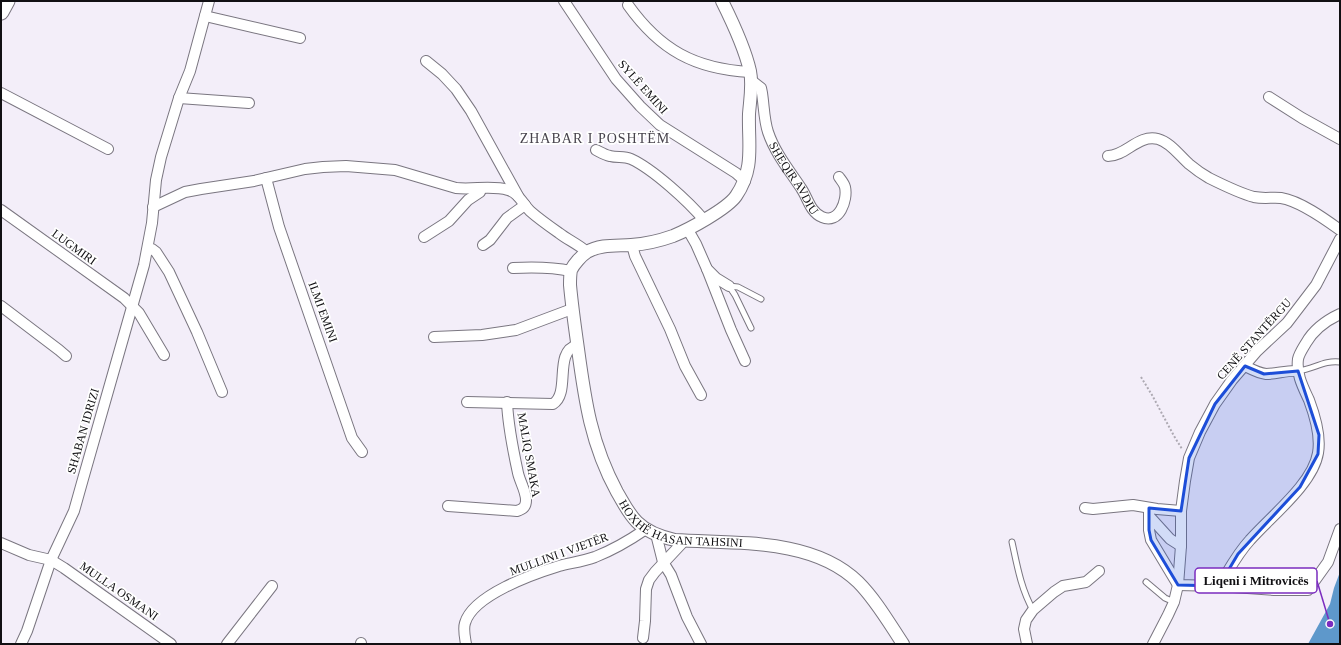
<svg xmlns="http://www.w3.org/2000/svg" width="1341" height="645" font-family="Georgia,serif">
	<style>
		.water { fill: #5e98cb }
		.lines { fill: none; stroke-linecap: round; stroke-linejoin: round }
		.service-casing { stroke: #7a7680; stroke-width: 7 }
		.minor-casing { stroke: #7a7680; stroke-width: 12 }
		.tertiary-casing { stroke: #7a7680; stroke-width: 14 }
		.primary-casing { stroke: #7a7680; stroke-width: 17 }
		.path { stroke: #ada9b2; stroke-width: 2; stroke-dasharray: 2 2; stroke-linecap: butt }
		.service { stroke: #fff; stroke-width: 5 }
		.minor { stroke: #fff; stroke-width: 10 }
		.tertiary { stroke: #fff; stroke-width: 12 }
		.primary { stroke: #fff; stroke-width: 15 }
		.marked { fill: #1d4ed8; fill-opacity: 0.2; stroke: #1d4ed8; stroke-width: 3; stroke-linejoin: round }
		.labels { text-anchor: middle; stroke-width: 3.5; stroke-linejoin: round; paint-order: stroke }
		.street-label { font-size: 12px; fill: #111013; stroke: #fff }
		.quarter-label { font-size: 14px; letter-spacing: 1px; fill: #47434c; stroke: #fff }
		.leader { fill: none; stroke: #7b2cbf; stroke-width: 1.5 }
		.callout-dot { fill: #7b2cbf; stroke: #fff; stroke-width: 1.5 }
		.callout { fill: #fff; stroke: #7b2cbf; stroke-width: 1.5 }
		.callout-label { font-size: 13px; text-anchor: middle; font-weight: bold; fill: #111013 }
	</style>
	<rect width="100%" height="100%" fill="#f3eef9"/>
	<!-- water -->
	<polygon class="water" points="1340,572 1340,644 1308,644 1330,604 1334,588"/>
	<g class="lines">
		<defs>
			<g id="service">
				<polyline points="729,286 735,295 751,328"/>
				<polyline points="729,286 738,287 761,299"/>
				<path d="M 1298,371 C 1314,369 1324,360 1340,362"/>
				<path d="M 1012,542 C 1017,565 1021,589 1033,610"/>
				<polyline points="1146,582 1165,598 1174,602"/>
			</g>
			<g id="minor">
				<polyline points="564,1 616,79 640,106 660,125 736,173 745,181"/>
				<path d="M 628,5 C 660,50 695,69 750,72"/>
				<polyline points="205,16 300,38"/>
				<polyline points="426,61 442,74 456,89 471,111 518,196"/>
				<path id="s1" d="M 752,81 L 761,88 L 762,93 C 764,106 764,120 768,132 C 775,153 789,170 801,188 C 808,198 810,212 822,217 C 839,225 848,200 845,187 C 844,183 841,180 839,177"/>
				<polyline points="1,93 108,149"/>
				<polyline points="1269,97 1302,118 1340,139"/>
				<polyline points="179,98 249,103"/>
				<path d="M 596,150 C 600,152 605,155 610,156 C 617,158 624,156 631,159 C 653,169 689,202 704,220"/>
				<path d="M 1108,156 C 1126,156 1138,134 1158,139 C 1170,142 1180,156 1189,164 C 1195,169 1202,174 1209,178 C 1223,185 1239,193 1254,197 C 1264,199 1273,197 1281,198 C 1300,201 1325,219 1340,230"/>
				<polyline points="266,178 279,227 352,438 362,452"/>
				<path d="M 153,207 L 185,192 L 201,189 L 254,181 L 305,169 L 323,167 L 346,166 L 395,170 L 456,188 C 473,190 492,185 508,190 C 519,193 522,203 530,211 C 539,219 549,226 559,233 C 568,240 578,244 587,252"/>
				<polyline points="1,210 124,298 139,313 164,355"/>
				<polyline points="688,230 696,244 707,269 716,278 729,286"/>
				<polyline points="424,237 449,221 468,200 480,192 481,189"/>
				<polyline points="483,245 490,240 507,218 525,205"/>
				<polyline points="632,245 635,256 670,329 685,366 701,395"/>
				<polyline points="148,248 152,249 156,252 169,272 197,332 222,392"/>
				<path d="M 513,268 C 532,267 552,267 571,271"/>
				<polyline points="707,269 731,330 745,361"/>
				<polyline points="1,306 59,350 66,356"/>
				<polyline points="434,337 482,335 516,330 572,309"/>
				<path d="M 1245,366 C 1251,369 1258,373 1266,374 C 1277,374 1287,370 1298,371"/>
				<path d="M 467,402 L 553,404 C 571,393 553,352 577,345"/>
				<path d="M 448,506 L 517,511 C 523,509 526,507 526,500 C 526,491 520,482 518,473 C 513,450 508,426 507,402"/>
				<polyline points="1085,508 1093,509 1133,505 1157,509 1181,511"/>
				<polyline points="1149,508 1149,530 1151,540 1178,585 1219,586 1274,590 1308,590 1328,562 1340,529"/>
				<polyline points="1150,517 1170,539 1181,546"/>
				<polyline points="656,534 663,562 671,575 687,617 701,644"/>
				<polyline points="1,543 29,555 51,560 64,568 171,644"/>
				<path d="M 1219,586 C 1229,570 1237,554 1250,540 C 1270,517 1313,484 1318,453 C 1321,436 1315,416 1309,400 C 1303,387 1296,374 1298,359 C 1299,354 1303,348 1306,343 C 1314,329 1325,321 1340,314"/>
				<polyline points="643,638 645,621 646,589 649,580 655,572 685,540"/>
				<polyline points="21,644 27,631 51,560 74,511 83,479 144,265 152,223 156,180 161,157 179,98 190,71 209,1"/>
				<polyline points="227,644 272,586"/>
				<polyline points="361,644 361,643"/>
				<path d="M 466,644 C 465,638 463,629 465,623 C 473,595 533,574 559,566 C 571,563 584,561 595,557 C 613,550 630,540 646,529"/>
				<polyline points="1027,644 1024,629 1026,620 1033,610 1054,592 1063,586 1086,582 1099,571"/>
				<polyline points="1153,644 1168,615 1174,602 1178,585 1181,546 1181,511 1185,481 1189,458 1200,432 1215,404 1232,380 1257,351 1287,323 1316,285 1340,239"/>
			</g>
			<g id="tertiary">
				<path id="s2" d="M 722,1 C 732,21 745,49 750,71 C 753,85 750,100 749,114 C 748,144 755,168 736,196 C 727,209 688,230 673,236 C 659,241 646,244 631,245 C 617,246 600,244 587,252 C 581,256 574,264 571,270 C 570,275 570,281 570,285 C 572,307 575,328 578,349 C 585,401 591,444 617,492 C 623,502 628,513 637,522 C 647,532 661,537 675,540 C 734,544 812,537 858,582 C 876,600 889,623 903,644"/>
			</g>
			<polyline id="primary" points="1,12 7,1"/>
		</defs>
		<!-- service casing -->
		<use href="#service" class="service-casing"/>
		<!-- minor casing -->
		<use href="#minor" class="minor-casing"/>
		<!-- tertiary casing -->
		<use href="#tertiary" class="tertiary-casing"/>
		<!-- primary casing -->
		<use href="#primary" class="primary-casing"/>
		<!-- path -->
		<polyline class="path" points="1141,377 1152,395 1174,436 1182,449"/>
		<!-- service -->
		<use href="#service" class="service"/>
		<!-- minor -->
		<use href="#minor" class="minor"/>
		<!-- tertiary -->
		<use href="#tertiary" class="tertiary"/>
		<!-- primary -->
		<use href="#primary" class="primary"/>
	</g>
	<!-- marked area -->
	<path class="marked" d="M 1245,366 L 1264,374 L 1298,371 L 1319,435 L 1318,454 L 1300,487 L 1238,554 L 1219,586 L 1178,585 L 1151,540 L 1149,530 L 1149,508 L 1181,511 L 1189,458 L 1215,404 Z"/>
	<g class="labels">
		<!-- street labels -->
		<g class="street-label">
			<text transform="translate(643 87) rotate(48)" y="4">SYLË EMINI</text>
			<text dy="4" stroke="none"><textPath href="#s1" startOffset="109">SHEQIR AVDIU</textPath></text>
			<text transform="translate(74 247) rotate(36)" y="4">LUGMIRI</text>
			<text transform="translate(323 312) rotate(70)" y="4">ILMI EMINI</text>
			<text transform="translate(1254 339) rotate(-48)" y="4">CENË STANTËRGU</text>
			<text transform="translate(83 431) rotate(-74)" y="4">SHABAN IDRIZI</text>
			<text transform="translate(529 455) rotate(80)" y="4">MALIQ SMAKA</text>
			<text dy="4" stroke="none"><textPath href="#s2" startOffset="698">HOXHË HASAN TAHSINI</textPath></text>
			<text transform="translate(559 554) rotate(-20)" y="4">MULLINI I VJETËR</text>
			<text transform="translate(119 591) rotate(35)" y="4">MULLA OSMANI</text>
		</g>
		<!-- quarter labels -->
		<g class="quarter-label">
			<text x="595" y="143">ZHABAR I POSHTËM</text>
		</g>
	</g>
	<!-- callouts -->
	<path class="leader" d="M1330 624L1317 581"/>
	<circle class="callout-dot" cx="1330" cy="624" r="4"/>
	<rect class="callout" x="1195" y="568" width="122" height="25" rx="4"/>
	<g class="callout-label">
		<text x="1256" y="585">Liqeni i Mitrovicës</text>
	</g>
	<!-- border -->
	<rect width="1341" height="645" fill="none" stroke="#111013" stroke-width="4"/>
</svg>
